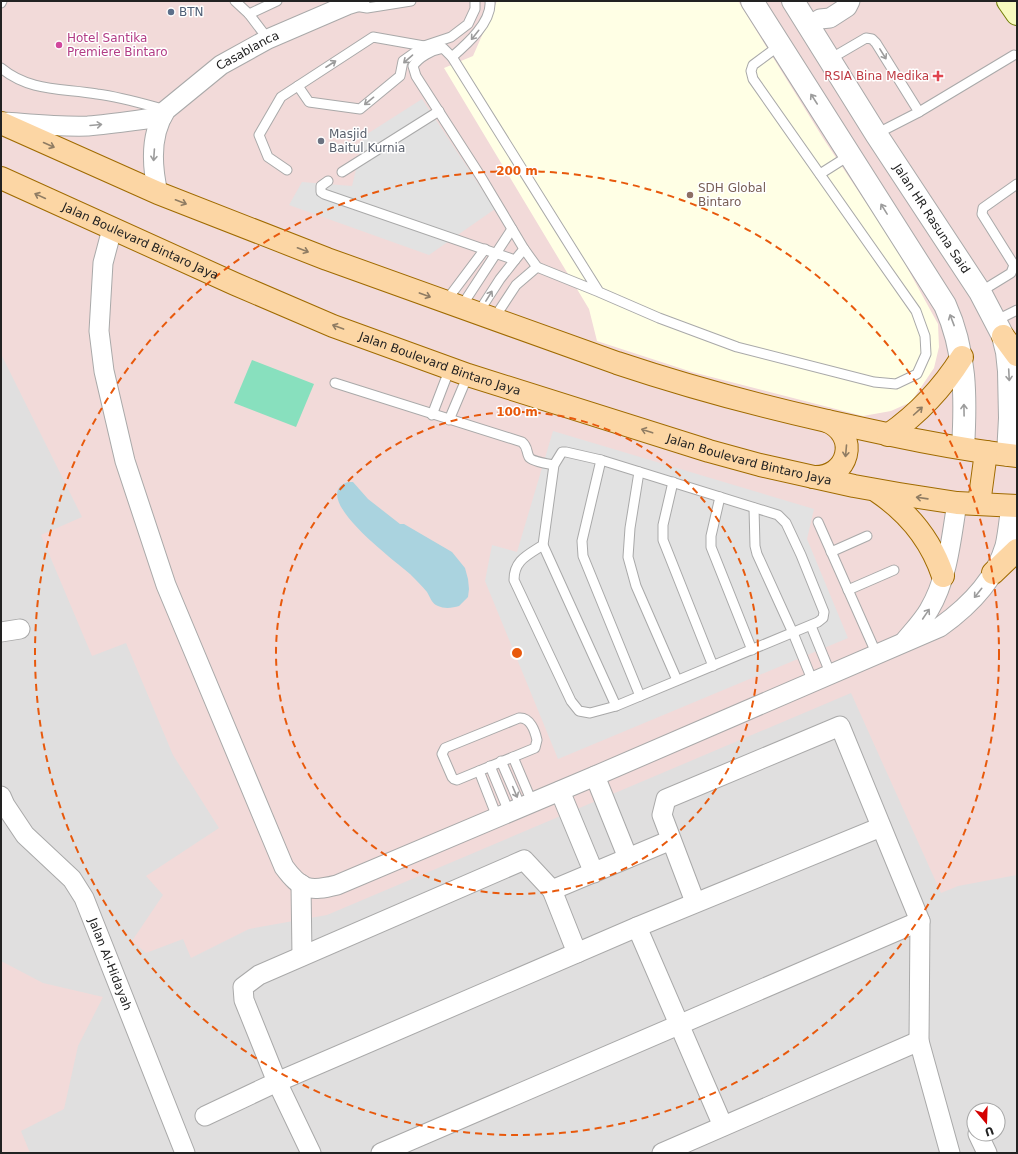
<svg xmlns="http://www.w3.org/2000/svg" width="1018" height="1154" font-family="'DejaVu Sans',sans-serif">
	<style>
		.residential { fill: #e0dfdf; fill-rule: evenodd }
		.commercial { fill: #f2dad9 }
		.education { fill: #ffffe5 }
		.pitch { fill: #88e0be }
		.parking { fill: #e2e2e2 }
		.water { fill: #aad3df }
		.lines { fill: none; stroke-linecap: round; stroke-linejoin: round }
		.service-casing { stroke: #a9a9a9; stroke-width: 11 }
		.minor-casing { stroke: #a9a9a9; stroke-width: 21 }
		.tertiary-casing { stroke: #a9a9a9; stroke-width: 24 }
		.secondary-casing { stroke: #707d05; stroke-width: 24 }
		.primary-casing { stroke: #a06b00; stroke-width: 24 }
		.service { stroke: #fff; stroke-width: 9 }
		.minor { stroke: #fff; stroke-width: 19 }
		.tertiary { stroke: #fff; stroke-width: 22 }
		.secondary { stroke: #f7fabf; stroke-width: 22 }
		.primary { stroke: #fcd6a4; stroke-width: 22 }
		.oneway { stroke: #9c9c9c }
		.oneway2 { stroke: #8f7c63 }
		.ring { fill: none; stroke: #e8590c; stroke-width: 2; stroke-dasharray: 7 5 }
		.service-dot { fill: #5c6f8a; stroke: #fff; stroke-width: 1.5 }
		.hotel-dot { fill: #d1479c; stroke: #fff; stroke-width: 1.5 }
		.health-dot { fill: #e0444e; stroke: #fff; stroke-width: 1.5 }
		.worship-dot { fill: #6b7280; stroke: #fff; stroke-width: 1.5 }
		.education-dot { fill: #8d6e63; stroke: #fff; stroke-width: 1.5 }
		.labels { text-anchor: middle; stroke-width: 3; stroke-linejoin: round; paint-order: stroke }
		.service-label { font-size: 12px; fill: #4e5e75; stroke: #fff; text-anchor: start }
		.hotel-label { font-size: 12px; fill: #b23c85; stroke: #fff; text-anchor: start }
		.street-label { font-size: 12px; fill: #222; stroke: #fff }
		.health-label { font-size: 12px; fill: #be3a42; stroke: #fff; text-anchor: end }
		.worship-label { font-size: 12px; fill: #5b616d; stroke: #fff; text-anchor: start }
		.education-label { font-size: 12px; fill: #785e54; stroke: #fff; text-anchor: start }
		.centre { fill: #e8590c; stroke: #fff; stroke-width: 2 }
		.ring-label { font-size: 12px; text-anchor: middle; font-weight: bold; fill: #e8590c; stroke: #fff; stroke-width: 3; stroke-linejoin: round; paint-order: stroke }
	</style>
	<rect width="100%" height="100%" fill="#f2efe9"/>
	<!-- residential -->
	<path class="residential" d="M 1,1 L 1017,1 L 1017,1153 L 1,1153 ZM 974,1110 L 998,1110 L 998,1134 L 974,1134 Z"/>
	<!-- commercial -->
	<g class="commercial">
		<polygon points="1,1 1017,1 1017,875 958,886 941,893 851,693 327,915 249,929 191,958 183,939 146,953 132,941 163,895 146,876 219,828 173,755 126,643 92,656 41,535 82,517 1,354"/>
		<polygon points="1,961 43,983 103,997 78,1046 64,1109 21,1131 30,1153 1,1153"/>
	</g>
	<!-- education -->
	<polygon class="education" points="497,1 738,1 823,138 898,251 938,324 939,347 934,368 911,402 891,411 863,416 692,372 597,341 589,309 444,68 473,56"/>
	<!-- pitch -->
	<polygon class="pitch" points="252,360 314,384 296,427 234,403"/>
	<!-- parking -->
	<g class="parking">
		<polygon points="422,99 495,209 429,255 289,205 302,182 352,186 364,136"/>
		<polygon points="553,431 814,509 807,539 848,638 558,759 485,581 492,545 517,552"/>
	</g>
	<!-- water -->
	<path class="water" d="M 348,482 L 353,482 L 368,499 L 400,524 L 404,524 L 452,552 L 465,568 L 468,579 L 469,589 L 468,597 L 459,606 C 453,608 444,609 438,606 C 432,604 430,597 427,592 C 422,586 416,580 410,574 C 398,563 306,496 348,482 Z"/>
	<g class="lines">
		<defs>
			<g id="service">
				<polyline points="235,1 249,14 268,39"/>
				<polyline points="1,3 2,1"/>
				<polyline points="355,6 367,8 411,1"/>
				<polyline points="249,14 277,1"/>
				<path d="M 452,57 C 467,44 492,22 490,1"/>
				<polyline points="830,59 866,38 872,39 876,43 919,112 876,134"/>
				<path d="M 1,68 C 30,92 63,88 97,94 C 121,97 144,104 166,110"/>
				<polyline points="298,86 309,102 360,109 400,76 403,61 424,46 451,37 468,24 475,9 475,1"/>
				<polyline points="919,112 1014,55"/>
				<polyline points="287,170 268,157 259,135 281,97 373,37 424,46"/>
				<polyline points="342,172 439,111"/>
				<polyline points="820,174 850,155"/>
				<polyline points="328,181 321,186 321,192 324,194 515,260 524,249"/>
				<path d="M 599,292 L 452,57 L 443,48 C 432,50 419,57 413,66 L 416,76 L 481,177 L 524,249 L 537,267 L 599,292 L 659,318 L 737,347 L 874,382 L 896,384 L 917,374 L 926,354 L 925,336 L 916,311 L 753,79 L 751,71 L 753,65 L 780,45"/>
				<polyline points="980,292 1011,273 1014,265 982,214 983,208 1017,184"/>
				<polyline points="446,301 485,249"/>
				<polyline points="461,307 512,229"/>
				<polyline points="478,313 500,279 515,260"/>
				<polyline points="493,320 516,285 537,267"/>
				<polyline points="995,321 1017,310"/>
				<path d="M 335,383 L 522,442 C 528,447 526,451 529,457 C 531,461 548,464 554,465"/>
				<polyline points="432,415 450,368"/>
				<polyline points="449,420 468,375"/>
				<path d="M 562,452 L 566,452 L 601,460 L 778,515 L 786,523 L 801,555 L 824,612 L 823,618 L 818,622 L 616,706 L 590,713 L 579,711 L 571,701 L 514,580 C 514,560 528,555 543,545 L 554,465 Z"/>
				<polyline points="601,460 582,541 583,556 640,696"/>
				<polyline points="639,472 630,528 628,557 636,586 677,680"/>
				<polyline points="673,482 663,525 663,540 713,666"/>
				<polyline points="720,497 711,536 711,547 752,650"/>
				<polyline points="754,508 755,546 757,554 793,633 813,682"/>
				<polyline points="818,522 877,655"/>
				<polyline points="543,545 616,706"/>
				<polyline points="831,552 867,536"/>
				<polyline points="848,590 894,570"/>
				<polyline points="811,626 831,675"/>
				<path d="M 519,718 C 530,717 535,731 537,740 L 535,748 L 457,780 L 454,779 L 452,777 L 442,754 L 445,748 Z"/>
				<polyline points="513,757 532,802"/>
				<polyline points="501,761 521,807"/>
				<polyline points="490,766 509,812"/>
				<polyline points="479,771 497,817"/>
			</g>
			<g id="minor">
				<polyline points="809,26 820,19 830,18 847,7 850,1"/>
				<path d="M 4,122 C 32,124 60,127 88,126 C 113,124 137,120 162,117"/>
				<path id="s1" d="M 158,193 C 152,167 150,134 166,110 L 221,65 L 268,39 L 347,5 L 360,1"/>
				<path d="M 112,229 L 103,263 L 99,331 L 104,371 L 125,461 L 166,585 L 284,867 C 301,890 309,892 337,885 L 595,776 L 940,627 C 968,607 995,580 1005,546 C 1008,533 1009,519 1011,506"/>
				<polyline points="1,632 20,629"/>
				<path d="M 904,642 C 912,632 922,622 929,610 C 948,578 951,539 957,503"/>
				<polyline points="595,776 628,858"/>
				<polyline points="560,791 594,873"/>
				<path id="s2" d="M 1,796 L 5,805 L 25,835 L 72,879 L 84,898 L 185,1153"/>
				<polyline points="301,884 302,956"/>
				<polyline points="552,890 671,840"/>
				<polyline points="695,902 662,815 666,799 840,726 920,921 919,1041 950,1153"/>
				<polyline points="637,927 723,1126"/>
				<polyline points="205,1116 277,1082 637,927 881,827"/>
				<polyline points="978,1134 987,1153"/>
				<polyline points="311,1153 277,1082 244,1000 243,987 259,975 524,860 552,890 577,953"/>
				<polyline points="381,1153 920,921"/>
				<polyline points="662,1153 919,1041"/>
			</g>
			<g id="tertiary">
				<path d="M 752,1 L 945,305 C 966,351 966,398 963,448"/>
				<path id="s3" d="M 793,1 L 876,134 L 980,292 L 1003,336 L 1007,352 L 1009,371 L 1010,418 L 1008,455"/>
			</g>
			<polyline id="secondary" points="1008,1 1017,14"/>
			<g id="primary">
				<path d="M 1,123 L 158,193 L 327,259 L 617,363 C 686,386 756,405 827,421 C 890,435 953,449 1017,456"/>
				<path id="s4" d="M 1,178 L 235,284 L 333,326 L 468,375 L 709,451 L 760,465 L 854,486 L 899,494 L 957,503 L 1017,506"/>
				<polyline points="1003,336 1017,355"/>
				<path d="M 888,435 C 918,414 942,389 962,357"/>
				<path d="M 813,477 C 849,479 860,435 827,421"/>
				<path d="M 878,492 C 909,513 931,540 943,576"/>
				<polyline points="979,504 986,452"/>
				<polyline points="993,573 1017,550"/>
			</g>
		</defs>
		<!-- service casing -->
		<use href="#service" class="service-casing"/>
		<!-- minor casing -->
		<use href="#minor" class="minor-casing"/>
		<!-- tertiary casing -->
		<use href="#tertiary" class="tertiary-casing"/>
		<!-- secondary casing -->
		<use href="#secondary" class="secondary-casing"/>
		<!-- primary casing -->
		<use href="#primary" class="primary-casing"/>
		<!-- service -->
		<use href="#service" class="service"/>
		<!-- minor -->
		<use href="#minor" class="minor"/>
		<!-- tertiary -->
		<use href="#tertiary" class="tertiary"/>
		<!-- secondary -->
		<use href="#secondary" class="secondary"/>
		<!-- primary -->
		<use href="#primary" class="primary"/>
	</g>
	<!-- one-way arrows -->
	<defs><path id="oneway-shaft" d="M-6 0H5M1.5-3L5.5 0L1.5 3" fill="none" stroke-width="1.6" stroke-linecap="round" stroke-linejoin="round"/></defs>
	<g class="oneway">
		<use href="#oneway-shaft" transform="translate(475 35) rotate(129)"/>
		<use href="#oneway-shaft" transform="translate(883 54) rotate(58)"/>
		<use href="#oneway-shaft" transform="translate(408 59) rotate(139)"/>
		<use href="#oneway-shaft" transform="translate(331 64) rotate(-33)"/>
		<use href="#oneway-shaft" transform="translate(814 99) rotate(-123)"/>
		<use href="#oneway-shaft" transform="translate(369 101) rotate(141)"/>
		<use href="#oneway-shaft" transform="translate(96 125) rotate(-5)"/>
		<use href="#oneway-shaft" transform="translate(154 155) rotate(94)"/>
		<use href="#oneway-shaft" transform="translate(884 209) rotate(-122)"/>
		<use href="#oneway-shaft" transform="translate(489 296) rotate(-58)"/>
		<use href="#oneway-shaft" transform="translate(952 320) rotate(-111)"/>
		<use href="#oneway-shaft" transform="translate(1009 375) rotate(87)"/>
		<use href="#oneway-shaft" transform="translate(964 410) rotate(-91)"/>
		<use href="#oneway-shaft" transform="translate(978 593) rotate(129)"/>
		<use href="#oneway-shaft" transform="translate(926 614) rotate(-56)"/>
		<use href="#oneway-shaft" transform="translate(515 792) rotate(67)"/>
	</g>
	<g class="oneway2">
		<use href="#oneway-shaft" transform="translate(49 145) rotate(24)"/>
		<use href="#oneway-shaft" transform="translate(40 196) rotate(-155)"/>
		<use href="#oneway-shaft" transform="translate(181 202) rotate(21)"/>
		<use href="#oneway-shaft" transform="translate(303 250) rotate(21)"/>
		<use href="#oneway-shaft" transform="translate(425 295) rotate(20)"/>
		<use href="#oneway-shaft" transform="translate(338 327) rotate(-160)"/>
		<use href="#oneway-shaft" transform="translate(918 411) rotate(-42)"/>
		<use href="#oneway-shaft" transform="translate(647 431) rotate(-162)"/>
		<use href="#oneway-shaft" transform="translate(846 451) rotate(95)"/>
		<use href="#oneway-shaft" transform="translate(922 498) rotate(-172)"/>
	</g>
	<!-- distance rings -->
	<g class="ring">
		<circle cx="517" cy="653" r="241"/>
		<circle cx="517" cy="653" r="482"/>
	</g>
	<!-- markers -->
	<circle class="service-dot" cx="171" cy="12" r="4"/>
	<circle class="hotel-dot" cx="59" cy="45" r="4"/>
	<path class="health-dot" d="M936 70h4v4h4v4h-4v4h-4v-4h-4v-4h4z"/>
	<circle class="worship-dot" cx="321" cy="141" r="4"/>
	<circle class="education-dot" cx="690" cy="195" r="4"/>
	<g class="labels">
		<!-- service labels -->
		<g class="service-label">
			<text x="179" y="16">BTN</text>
		</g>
		<!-- hotel labels -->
		<g class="hotel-label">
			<text x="67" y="42">Hotel Santika<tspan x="67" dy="14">Premiere Bintaro</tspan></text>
		</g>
		<!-- street labels -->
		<g class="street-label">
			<text dy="4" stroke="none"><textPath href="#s1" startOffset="187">Casablanca</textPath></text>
			<text dy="4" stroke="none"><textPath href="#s3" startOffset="258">Jalan HR Rasuna Said</textPath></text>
			<text dy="4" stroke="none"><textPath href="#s4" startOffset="153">Jalan Boulevard Bintaro Jaya</textPath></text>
			<text dy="4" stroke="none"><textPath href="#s4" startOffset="477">Jalan Boulevard Bintaro Jaya</textPath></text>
			<text dy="4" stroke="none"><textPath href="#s4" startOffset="801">Jalan Boulevard Bintaro Jaya</textPath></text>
			<text dy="4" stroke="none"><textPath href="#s2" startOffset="204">Jalan Al-Hidayah</textPath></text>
		</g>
		<!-- health labels -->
		<g class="health-label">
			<text x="929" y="80">RSIA Bina Medika</text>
		</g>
		<!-- worship labels -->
		<g class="worship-label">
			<text x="329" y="138">Masjid<tspan x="329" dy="14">Baitul Kurnia</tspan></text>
		</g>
		<!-- education labels -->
		<g class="education-label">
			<text x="698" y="192">SDH Global<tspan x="698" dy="14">Bintaro</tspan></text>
		</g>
	</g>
	<circle cx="517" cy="653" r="6" class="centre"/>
	<g class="ring-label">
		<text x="517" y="175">200 m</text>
		<text x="517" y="416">100 m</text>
	</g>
	<!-- border -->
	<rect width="1018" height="1154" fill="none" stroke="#222222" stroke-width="4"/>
	<!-- north arrow -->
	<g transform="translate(986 1122) rotate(161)"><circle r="19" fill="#ffffff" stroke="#a7a7a7"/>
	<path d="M0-3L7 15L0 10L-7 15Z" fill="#d40000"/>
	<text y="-6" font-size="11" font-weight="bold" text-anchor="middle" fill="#222222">U</text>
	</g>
</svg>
